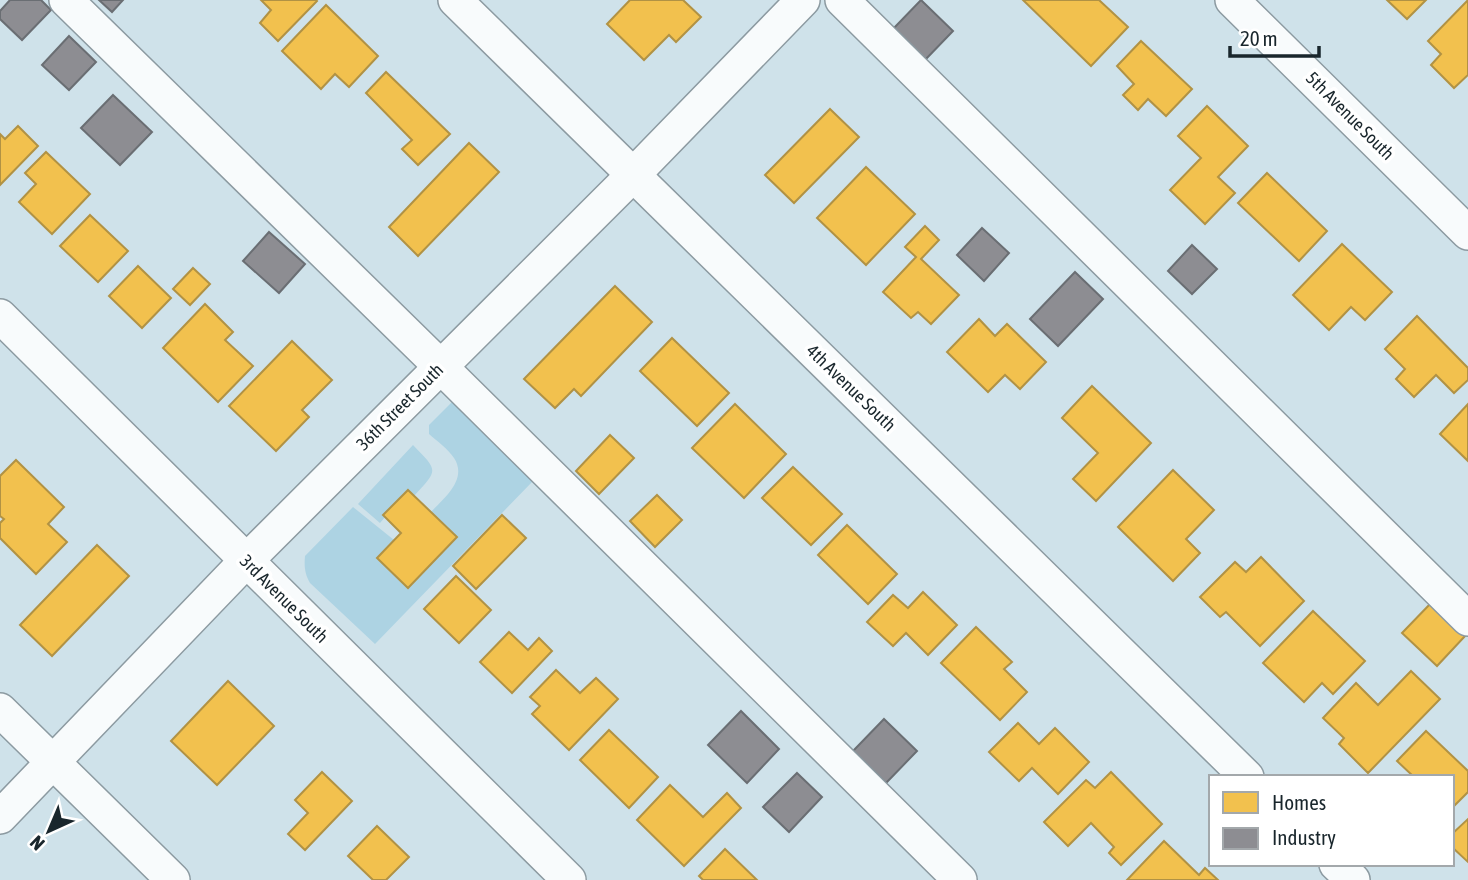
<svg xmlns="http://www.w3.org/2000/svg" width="1468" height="880" font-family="'Asap Condensed',sans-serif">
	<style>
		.green { fill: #add3e3 }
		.homes { fill: #f2c14e; stroke: #b19244; stroke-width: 2 }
		.industry { fill: #8d8d92; stroke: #6a6e73; stroke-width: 2 }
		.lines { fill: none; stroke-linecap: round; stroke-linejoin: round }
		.minor-casing { stroke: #8c9aa1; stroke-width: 36 }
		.minor { stroke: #f8fbfc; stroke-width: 33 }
		.labels { text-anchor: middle; stroke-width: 7; stroke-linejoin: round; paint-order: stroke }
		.street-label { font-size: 18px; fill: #19262c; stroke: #fff }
	</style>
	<rect width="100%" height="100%" fill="#cfe2ea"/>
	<!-- green -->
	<g class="green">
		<path d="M 452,402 L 533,481 L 375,644 L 310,583 C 305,574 304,567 305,556 L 353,507 L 394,540 L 377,558 L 408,588 L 457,538 L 431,512 C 444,498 468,479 454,458 C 448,449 437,441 429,434 L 429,425 Z"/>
		<path d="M 413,445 C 438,471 439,469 414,496 L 407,490 L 384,515 L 385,517 L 380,523 L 358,504 Z"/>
	</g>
	<!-- homes -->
	<g class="homes">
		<polygon points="261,0 316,0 317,1 278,41 260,23 271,10"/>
		<polygon points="630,0 683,0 701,17 676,42 669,35 644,60 607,24"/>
		<polygon points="1023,0 1099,0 1128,27 1091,66"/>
		<polygon points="1387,0 1426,0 1407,19"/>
		<polygon points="1468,0 1468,75 1454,88 1431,65 1441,54 1428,41"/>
		<polygon points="326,5 378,56 349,87 335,74 321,89 282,51"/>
		<polygon points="1141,41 1192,89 1166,116 1148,99 1138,110 1123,95 1134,84 1117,66"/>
		<polygon points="386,72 450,134 418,165 402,149 412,140 366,93"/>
		<polygon points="1207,106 1248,146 1218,177 1235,193 1205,224 1170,190 1201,158 1178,136"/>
		<polygon points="830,109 859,137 794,203 765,175"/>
		<polygon points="18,126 38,146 0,185 0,134 5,139"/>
		<polygon points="469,143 499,172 418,256 389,227"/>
		<polygon points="46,152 90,194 52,234 19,202 36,184 25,173"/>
		<polygon points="866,167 915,214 866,265 817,218"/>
		<polygon points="1267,173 1327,231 1299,261 1238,203"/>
		<polygon points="90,215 128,251 98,282 60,246"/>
		<polygon points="925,226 939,240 921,259 959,295 931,324 918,312 911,318 883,292 916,257 905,247"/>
		<polygon points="1342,244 1392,292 1365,320 1351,307 1329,330 1293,295"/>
		<polygon points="138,266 171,298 142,328 109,296"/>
		<polygon points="193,268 210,284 190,305 173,289"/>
		<polygon points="615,286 652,322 581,396 574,389 555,408 524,379"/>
		<polygon points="205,304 233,332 225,340 253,366 218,402 163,348"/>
		<polygon points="1417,316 1468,368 1468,380 1454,393 1436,375 1414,397 1396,379 1405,369 1385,349"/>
		<polygon points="979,319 995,336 1007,324 1046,362 1020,389 1005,375 988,392 947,352"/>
		<polygon points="672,338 729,393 697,426 640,371"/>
		<polygon points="292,341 332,380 302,410 309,417 276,451 229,406"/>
		<polygon points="1092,386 1151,443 1096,501 1073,479 1098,453 1062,418"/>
		<polygon points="735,404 786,454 744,498 692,448"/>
		<polygon points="1468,404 1468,461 1440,434"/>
		<polygon points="610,435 634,458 599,494 576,471"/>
		<polygon points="16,460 64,507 48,524 67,542 36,574 0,538 0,523 4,519 0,516 0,476"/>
		<polygon points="793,467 842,514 811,545 762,498"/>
		<polygon points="1173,470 1214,510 1186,539 1200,553 1173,581 1118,527"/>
		<polygon points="408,490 457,537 408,588 377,558 401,533 383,515"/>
		<polygon points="657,495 682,520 655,547 630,521"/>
		<polygon points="502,515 526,538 476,589 453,566"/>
		<polygon points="847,525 897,574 868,604 818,555"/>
		<polygon points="97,545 129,576 52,656 20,625"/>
		<polygon points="1261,557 1304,601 1260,646 1226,612 1220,617 1200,597 1235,562 1246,572"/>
		<polygon points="456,576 491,610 459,643 424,609"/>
		<polygon points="923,592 957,625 928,655 906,633 893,646 867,622 893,595 908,608"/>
		<polygon points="1432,602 1466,635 1437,666 1402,633"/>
		<polygon points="1313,611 1365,661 1333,694 1322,683 1304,702 1263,663"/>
		<polygon points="976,627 1012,662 1004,669 1027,692 1000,720 941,663"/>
		<polygon points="509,632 528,650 539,638 552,651 512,693 480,662"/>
		<polygon points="556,670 580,693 596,678 618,699 569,750 532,714 540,706 530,697"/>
		<polygon points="1411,671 1440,699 1368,773 1339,744 1344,738 1323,718 1356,683 1378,705"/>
		<polygon points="228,681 274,726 217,785 171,741"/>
		<polygon points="1018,723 1039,744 1055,728 1089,762 1058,794 1032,768 1019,781 989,752"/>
		<polygon points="609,730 658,777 629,808 580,760"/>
		<polygon points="1426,731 1468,771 1468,792 1452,808 1452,777 1414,777 1397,761"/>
		<polygon points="322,772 352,801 305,850 288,834 308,813 295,800"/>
		<polygon points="1111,772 1162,824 1121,865 1109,853 1114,847 1091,823 1068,846 1044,822 1086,780 1095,788"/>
		<polygon points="670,785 703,817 727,793 741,808 684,866 637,820"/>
		<polygon points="1468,819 1468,862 1452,847 1452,834"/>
		<polygon points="377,826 409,857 386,880 373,880 348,856"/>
		<polygon points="1164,841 1199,875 1205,868 1218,880 1127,880"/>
		<polygon points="725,849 757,880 703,880 699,876"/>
	</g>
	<!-- industry -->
	<g class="industry">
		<polygon points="10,0 41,0 51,10 22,40 0,19 0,11"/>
		<polygon points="99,0 123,0 112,12"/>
		<polygon points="921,0 953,31 924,61 892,30"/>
		<polygon points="69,36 96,62 69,90 42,65"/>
		<polygon points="113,95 152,132 120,165 81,128"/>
		<polygon points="982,228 1009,253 984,281 957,255"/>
		<polygon points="269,232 305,264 279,293 243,261"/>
		<polygon points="1192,245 1217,269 1192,294 1168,271"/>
		<polygon points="1075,272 1103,299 1058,346 1030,319"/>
		<polygon points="741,711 779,749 747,783 708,745"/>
		<polygon points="884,719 917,751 886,783 853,751"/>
		<polygon points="797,773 822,797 789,832 763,807"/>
	</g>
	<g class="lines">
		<defs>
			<g id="minor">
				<polyline points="66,0 441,367 960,880"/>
				<polyline points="455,0 1247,777"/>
				<polyline points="842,0 1468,619"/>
				<polyline points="1232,0 1468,233"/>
				<polyline points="0,316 569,880"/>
				<polyline points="0,710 173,880"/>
				<polyline points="0,817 246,561 633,175 803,0"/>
				<polyline points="1336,864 1353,880"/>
			</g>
		</defs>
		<!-- minor casing -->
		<use href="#minor" class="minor-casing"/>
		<!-- minor -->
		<use href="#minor" class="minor"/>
	</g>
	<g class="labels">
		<!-- street labels -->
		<g class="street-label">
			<text transform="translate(1350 116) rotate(45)" y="6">5th Avenue South</text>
			<text transform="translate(851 388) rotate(44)" y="6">4th Avenue South</text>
			<text transform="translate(400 407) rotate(-45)" y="6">36th Street South</text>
			<text transform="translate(284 599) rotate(45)" y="6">3rd Avenue South</text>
		</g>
	</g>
	<!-- legend -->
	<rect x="1209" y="775" width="245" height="91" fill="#ffffff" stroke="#a3a8ab" stroke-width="2"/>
	<rect x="1223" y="792" width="35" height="21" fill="#f2c14e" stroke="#a3a8ab" stroke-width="2"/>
	<text x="1272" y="810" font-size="21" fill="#19262c">Homes</text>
	<rect x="1223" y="828" width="35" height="21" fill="#8d8d92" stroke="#a3a8ab" stroke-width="2"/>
	<text x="1272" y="845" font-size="21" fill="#19262c">Industry</text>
	<!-- north arrow -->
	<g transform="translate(49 831) rotate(224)" stroke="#ffffff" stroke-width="5" paint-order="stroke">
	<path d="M0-5L12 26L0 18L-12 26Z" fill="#19262c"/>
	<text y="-10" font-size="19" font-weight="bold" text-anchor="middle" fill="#19262c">N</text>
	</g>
	<!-- scale -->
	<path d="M1230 46v10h89v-10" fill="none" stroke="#19262c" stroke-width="3.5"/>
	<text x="1240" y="46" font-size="21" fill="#19262c" stroke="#ffffff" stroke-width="5" paint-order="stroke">20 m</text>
</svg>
